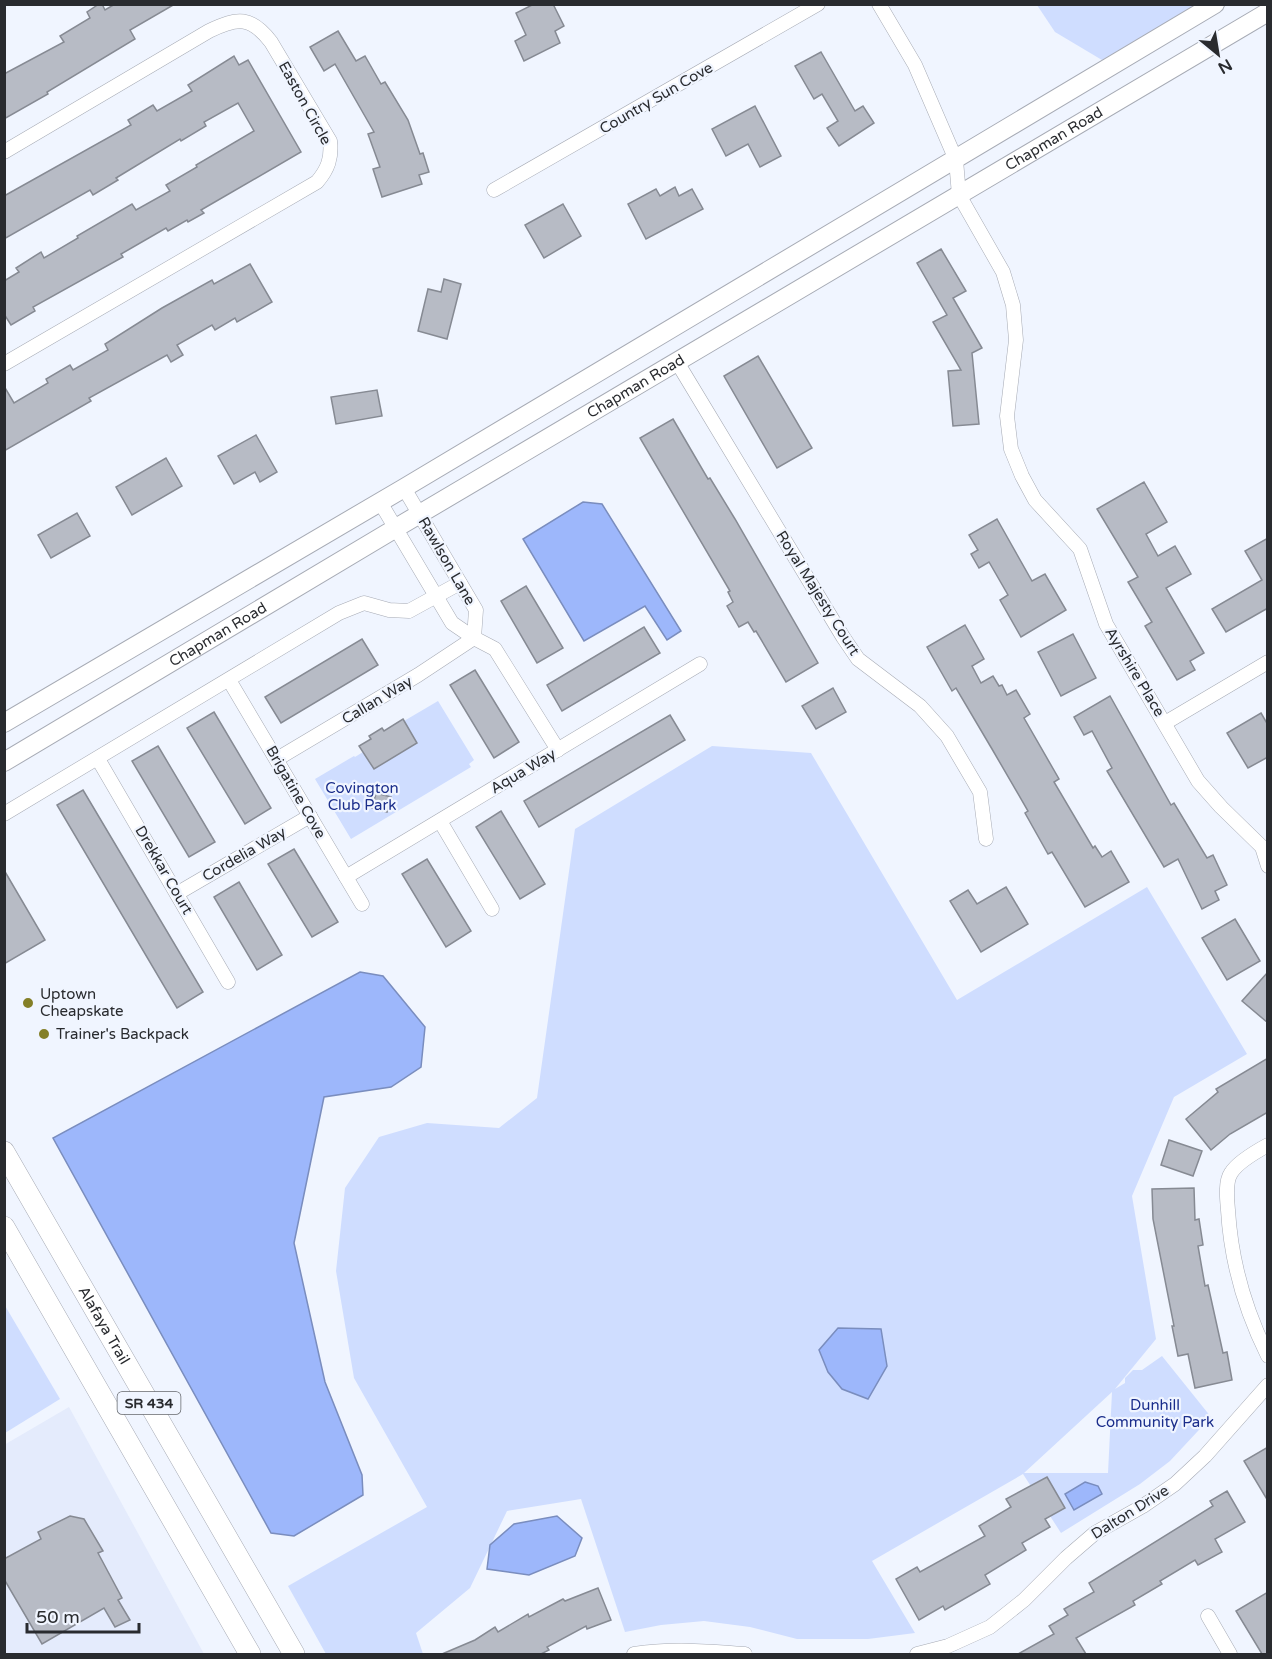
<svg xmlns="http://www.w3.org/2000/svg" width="1272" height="1659" font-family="'Varela Round',sans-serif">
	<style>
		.built { fill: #e4ebfc }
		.green { fill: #cfddff; fill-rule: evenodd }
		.water { fill: #9db7fb; stroke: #7a8dbe; stroke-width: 1.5 }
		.building { fill: #b7bbc5; stroke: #868a93; stroke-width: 1.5 }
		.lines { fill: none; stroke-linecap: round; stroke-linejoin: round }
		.street-casing { stroke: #a7abb5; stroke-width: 15 }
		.secondary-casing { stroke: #a7abb5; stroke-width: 20 }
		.primary-casing { stroke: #a7abb5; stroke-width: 22 }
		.street { stroke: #fff; stroke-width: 14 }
		.secondary { stroke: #fff; stroke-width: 18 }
		.primary { stroke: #fff; stroke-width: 21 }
		.poi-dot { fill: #847f27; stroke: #f0f5ff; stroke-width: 2 }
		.labels { text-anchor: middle; stroke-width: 4.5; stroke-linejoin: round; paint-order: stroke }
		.shield { fill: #f0f5ff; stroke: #65686d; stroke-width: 1.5 }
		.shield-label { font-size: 14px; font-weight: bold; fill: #292b2f }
		.street-label { font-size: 15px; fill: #292b2f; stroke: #f0f5ff }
		.park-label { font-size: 15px; fill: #1a2d8b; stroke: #f0f5ff }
		.poi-label { font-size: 15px; fill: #292b2f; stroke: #f0f5ff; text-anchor: start }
	</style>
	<rect width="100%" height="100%" fill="#f0f5ff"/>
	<!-- built -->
	<polygon class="built" points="69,1407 204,1654 5,1654 4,1445"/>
	<!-- green -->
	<g class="green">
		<polygon points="1037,5 1195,5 1102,60 1055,32"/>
		<polygon points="438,701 474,760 469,764 471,767 351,839 315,779 354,756 355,757 363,752 374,769 417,743 404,721"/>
		<path d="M 712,746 L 811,753 L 957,1000 L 1147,887 L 1247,1054 L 1174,1097 L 1132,1196 L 1156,1339 L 1115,1389 L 1125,1383 L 1125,1378 L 1133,1370 L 1142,1370 L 1162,1356 L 1211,1417 L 1170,1461 L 1140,1484 L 1061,1533 L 1023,1474 L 872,1561 L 915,1633 L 868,1639 L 797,1639 L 750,1627 L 704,1621 L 661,1625 L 625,1632 L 581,1499 L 507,1511 L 470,1588 L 416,1633 L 423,1654 L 326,1654 L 288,1586 L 427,1507 L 354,1378 L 336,1271 L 345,1188 L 379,1137 L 427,1123 L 499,1128 L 537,1098 L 575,829 ZM 1112,1392 L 1108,1473 L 1024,1473 Z"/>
		<polygon points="4,1304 60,1399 5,1433 4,1433"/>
	</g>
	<!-- water -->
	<g class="water">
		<polygon points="583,502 602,504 681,631 667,640 645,606 584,641 523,539"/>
		<polygon points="360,972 383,976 425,1027 421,1067 391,1087 324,1097 294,1243 325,1382 362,1475 363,1495 294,1536 271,1533 53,1138"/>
		<polygon points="838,1328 881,1329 887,1366 868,1399 842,1389 828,1372 819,1350"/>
		<polygon points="1085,1482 1098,1486 1102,1494 1074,1510 1065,1494"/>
		<polygon points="557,1516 582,1538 575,1556 529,1575 487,1569 490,1545 514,1524"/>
	</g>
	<!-- building -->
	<g class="building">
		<polygon points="99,4 102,4 105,10 115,4 175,4 130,30 135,39 47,92 48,94 4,119 4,74 64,42 60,36 90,18 87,12"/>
		<polygon points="534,4 553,4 564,26 555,31 560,43 524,61 515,41 526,35 516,13"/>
		<polygon points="338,31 356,61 365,56 381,84 385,82 408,120 420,154 423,153 429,172 419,175 422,184 382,197 373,169 380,167 368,134 374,132 335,64 324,71 310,47"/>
		<polygon points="821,52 855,111 863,106 874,123 839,146 827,128 838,121 822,94 814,99 795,66"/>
		<polygon points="234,56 239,65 248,60 301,152 201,210 204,213 188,222 187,220 168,231 166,228 121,254 123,257 33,307 35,311 11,325 4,314 4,281 19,272 16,268 41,252 44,258 78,238 77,236 132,204 136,210 170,191 166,185 197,167 196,165 254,131 238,103 204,122 206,126 181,141 180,139 116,178 118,180 93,195 90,190 4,239 4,196 131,125 128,120 153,105 157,111 192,91 188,85"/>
		<polygon points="755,106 781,156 760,167 748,144 726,156 712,129"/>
		<polygon points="675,187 679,196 692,189 703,209 646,239 628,204 656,189 660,196"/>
		<polygon points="563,204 581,236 544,258 525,225"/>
		<polygon points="941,249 966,291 953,298 982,348 972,353 979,424 953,426 948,371 961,370 933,322 947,315 917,263"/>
		<polygon points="250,264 272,302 237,322 235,318 215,330 212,325 177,345 183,355 171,362 167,355 89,398 91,401 4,451 4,386 14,403 48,383 46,379 70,365 73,370 108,350 105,344 162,308 212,280 214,284"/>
		<polygon points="444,279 461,284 447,339 418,331 428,289 441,292"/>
		<polygon points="758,356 812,448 777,468 724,376"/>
		<polygon points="377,390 382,416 336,424 331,397"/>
		<polygon points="673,419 708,479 710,478 735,519 818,663 786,682 756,631 754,632 748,622 739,627 727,606 733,602 728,592 730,591 640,438"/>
		<polygon points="256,435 277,472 260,482 255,472 234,484 218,456"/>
		<polygon points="166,458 182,486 132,515 116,487"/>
		<polygon points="1144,482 1167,522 1146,534 1158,556 1175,546 1191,574 1166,588 1204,653 1190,661 1195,670 1177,680 1145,626 1152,622 1128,582 1138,577 1097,509"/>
		<polygon points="77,513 90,536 51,558 38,535"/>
		<polygon points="997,519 1032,581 1045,574 1066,610 1021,637 1000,600 1008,595 989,562 979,568 971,554 978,550 969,535"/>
		<polygon points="1268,538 1268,608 1226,632 1212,609 1262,580 1245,551"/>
		<polygon points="526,586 563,648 537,663 501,601"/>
		<polygon points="965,625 984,659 972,666 981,683 993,676 999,686 1002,685 1007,695 1016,690 1030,714 1024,718 1059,779 1054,782 1093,848 1095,846 1102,857 1111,851 1129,882 1085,907 1052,852 1048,854 1025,813 1028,811 992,749 956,688 952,691 927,647"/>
		<polygon points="644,627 660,653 562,711 547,685"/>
		<polygon points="1073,634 1096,678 1061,696 1038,652"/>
		<polygon points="362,639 378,665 281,723 265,697"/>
		<polygon points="475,670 519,742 494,758 450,685"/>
		<polygon points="833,688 846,712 816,729 802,706"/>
		<polygon points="1110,696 1171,805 1174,803 1207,858 1213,855 1227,885 1215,891 1219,900 1202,909 1178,859 1164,867 1107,771 1112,768 1092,731 1084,735 1074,717"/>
		<polygon points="214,712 271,808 245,824 187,728"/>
		<polygon points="1261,713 1268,725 1268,757 1248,768 1227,733"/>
		<polygon points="670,715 685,740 539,827 524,801"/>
		<polygon points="403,719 417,743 374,769 359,746 371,739 369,736 382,728 384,731"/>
		<polygon points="158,746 215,842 189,857 132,761"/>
		<polygon points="83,790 203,992 177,1008 57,805"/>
		<polygon points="376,793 391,797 387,812 372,808"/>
		<polygon points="501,811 545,884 520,899 476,827"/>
		<polygon points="294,849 338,922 312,937 268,864"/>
		<polygon points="427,859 471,931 446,947 402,874"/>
		<polygon points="4,870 45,940 4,964"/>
		<polygon points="239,882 282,955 257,970 214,897"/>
		<polygon points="1006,887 1028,924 981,952 950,901 968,890 977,904"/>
		<polygon points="1235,919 1260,961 1227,980 1202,938"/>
		<polygon points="1268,972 1268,1023 1242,1001"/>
		<polygon points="1268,1058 1268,1112 1230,1134 1211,1150 1186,1119 1218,1092 1216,1089"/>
		<polygon points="1169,1140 1202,1151 1193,1176 1161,1165"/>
		<polygon points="1194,1188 1195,1220 1199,1219 1203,1245 1198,1246 1205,1286 1208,1285 1223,1353 1227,1352 1232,1380 1195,1388 1188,1354 1178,1356 1172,1326 1174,1326 1153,1219 1152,1189"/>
		<polygon points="1268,1447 1268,1501 1244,1461"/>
		<polygon points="1047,1477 1065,1508 1045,1519 1050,1527 1022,1543 1026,1550 985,1575 990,1584 945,1610 943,1606 919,1620 896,1579 917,1567 920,1572 985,1536 979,1526 1011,1507 1006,1499"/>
		<polygon points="1227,1491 1245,1522 1215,1539 1222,1552 1198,1565 1195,1560 1160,1581 1162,1584 1133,1601 1135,1605 1076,1638 1086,1654 1018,1654 1054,1634 1049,1626 1068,1615 1064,1609 1094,1592 1089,1583 1213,1506 1210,1501"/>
		<polygon points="70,1516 84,1519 103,1551 98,1553 122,1598 118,1600 130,1620 115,1627 104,1608 42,1644 4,1579 4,1559 41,1539 38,1532"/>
		<polygon points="598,1588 611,1620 587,1629 586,1626 547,1647 549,1650 541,1654 442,1654 475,1640 495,1627 498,1632 528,1614 529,1617 563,1599 565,1601"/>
		<polygon points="1268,1592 1268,1654 1262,1654 1236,1611"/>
	</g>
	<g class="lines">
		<defs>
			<g id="street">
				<polyline points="879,4 915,65 956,160 959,195 1003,272 1013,305 1016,340 1007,416 1011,449 1022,476 1035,500 1080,549 1106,624 1198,781 1221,807 1262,847 1268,866"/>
				<path d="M 4,152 L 209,31 C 238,17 251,16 271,42 L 330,141 C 332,158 328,169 317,182 L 4,364"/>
				<polyline points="494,190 818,4"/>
				<polyline points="677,362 843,637 858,659 920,706 947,736 980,792 986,839"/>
				<polyline points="404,488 476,610 474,638"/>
				<polyline points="380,502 452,623 474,638 495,649 558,750"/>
				<polyline points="229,680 362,904"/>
				<polyline points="1165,723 1268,662"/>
				<polyline points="98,759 228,982"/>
				<polyline points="277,759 418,675 474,638"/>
				<polyline points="4,814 339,613 364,603 389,610 409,611 460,583"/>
				<polyline points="440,821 492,909"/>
				<polyline points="346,877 700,664"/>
				<polyline points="178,893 310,816"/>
				<path d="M 1268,1145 C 1257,1151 1237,1163 1231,1173 C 1225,1182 1227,1199 1228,1210 C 1231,1261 1245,1310 1268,1356"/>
				<polyline points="1208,1616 1230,1654"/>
				<path d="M 634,1654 C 671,1648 708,1651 745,1654"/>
				<polyline points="917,1654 948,1646 990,1627 1024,1600 1066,1558 1095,1533 1143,1506 1175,1484 1205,1456 1268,1385"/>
			</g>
			<g id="secondary">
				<polyline points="4,723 404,488 1215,4"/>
				<path id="s1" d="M 4,762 L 396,528 L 1268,12"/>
			</g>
			<g id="primary">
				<path id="s2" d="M 4,1152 L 294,1654"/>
				<polyline points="4,1227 250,1654"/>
			</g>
		</defs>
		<!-- street casing -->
		<use href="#street" class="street-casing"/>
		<!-- secondary casing -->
		<use href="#secondary" class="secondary-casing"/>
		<!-- primary casing -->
		<use href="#primary" class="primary-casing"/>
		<!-- street -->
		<use href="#street" class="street"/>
		<!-- secondary -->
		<use href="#secondary" class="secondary"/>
		<!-- primary -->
		<use href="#primary" class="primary"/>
	</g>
	<!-- markers -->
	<g class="poi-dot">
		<circle cx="28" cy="1003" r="6"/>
		<circle cx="44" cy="1034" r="6"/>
	</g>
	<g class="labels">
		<!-- shield labels -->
		<rect class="shield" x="117.5" y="1392" width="63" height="22" rx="4.5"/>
		<g class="shield-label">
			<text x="149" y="1408">SR 434</text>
		</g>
		<!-- street labels -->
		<g class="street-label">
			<text transform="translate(656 98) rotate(-30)" y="5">Country Sun Cove</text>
			<text transform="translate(305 103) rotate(61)" y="5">Easton Circle</text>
			<text dy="5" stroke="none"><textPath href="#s1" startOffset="1221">Chapman Road</textPath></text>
			<text dy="5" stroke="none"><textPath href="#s1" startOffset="735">Chapman Road</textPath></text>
			<text transform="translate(447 561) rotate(60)" y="5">Rawlson Lane</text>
			<text transform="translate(818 593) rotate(58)" y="5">Royal Majesty Court</text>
			<text dy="5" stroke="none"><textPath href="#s1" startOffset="249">Chapman Road</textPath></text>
			<text transform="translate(1135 672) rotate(59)" y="5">Ayrshire Place</text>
			<text transform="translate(377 700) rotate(-31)" y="5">Callan Way</text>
			<text transform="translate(523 771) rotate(-31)" y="5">Aqua Way</text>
			<text transform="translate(296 792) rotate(60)" y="5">Brigatine Cove</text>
			<text transform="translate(244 854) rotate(-30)" y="5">Cordelia Way</text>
			<text transform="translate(164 870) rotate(60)" y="5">Drekkar Court</text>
			<text dy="5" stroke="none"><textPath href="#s2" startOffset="200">Alafaya Trail</textPath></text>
			<text transform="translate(1130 1512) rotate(-32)" y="5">Dalton Drive</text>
		</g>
		<!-- park labels -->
		<g class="park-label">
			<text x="362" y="793">Covington<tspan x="362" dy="17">Club Park</tspan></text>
			<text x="1155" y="1410">Dunhill<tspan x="1155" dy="17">Community Park</tspan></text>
		</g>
		<!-- poi labels -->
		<g class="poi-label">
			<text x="40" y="999">Uptown<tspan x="40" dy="17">Cheapskate</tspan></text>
			<text x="56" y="1039">Trainer's Backpack</text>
		</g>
	</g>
	<!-- border -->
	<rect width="1272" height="1659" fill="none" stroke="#292b2f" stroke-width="12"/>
	<!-- north arrow -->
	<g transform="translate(1218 54) rotate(150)" stroke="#f0f5ff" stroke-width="4.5" paint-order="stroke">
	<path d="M0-4.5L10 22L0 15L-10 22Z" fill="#292b2f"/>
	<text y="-9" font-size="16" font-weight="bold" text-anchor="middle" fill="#292b2f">N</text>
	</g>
	<!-- scale -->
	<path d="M27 1623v9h112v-9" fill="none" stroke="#292b2f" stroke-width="3"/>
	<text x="36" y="1623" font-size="18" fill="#292b2f" stroke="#f0f5ff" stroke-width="4.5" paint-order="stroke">50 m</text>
</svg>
